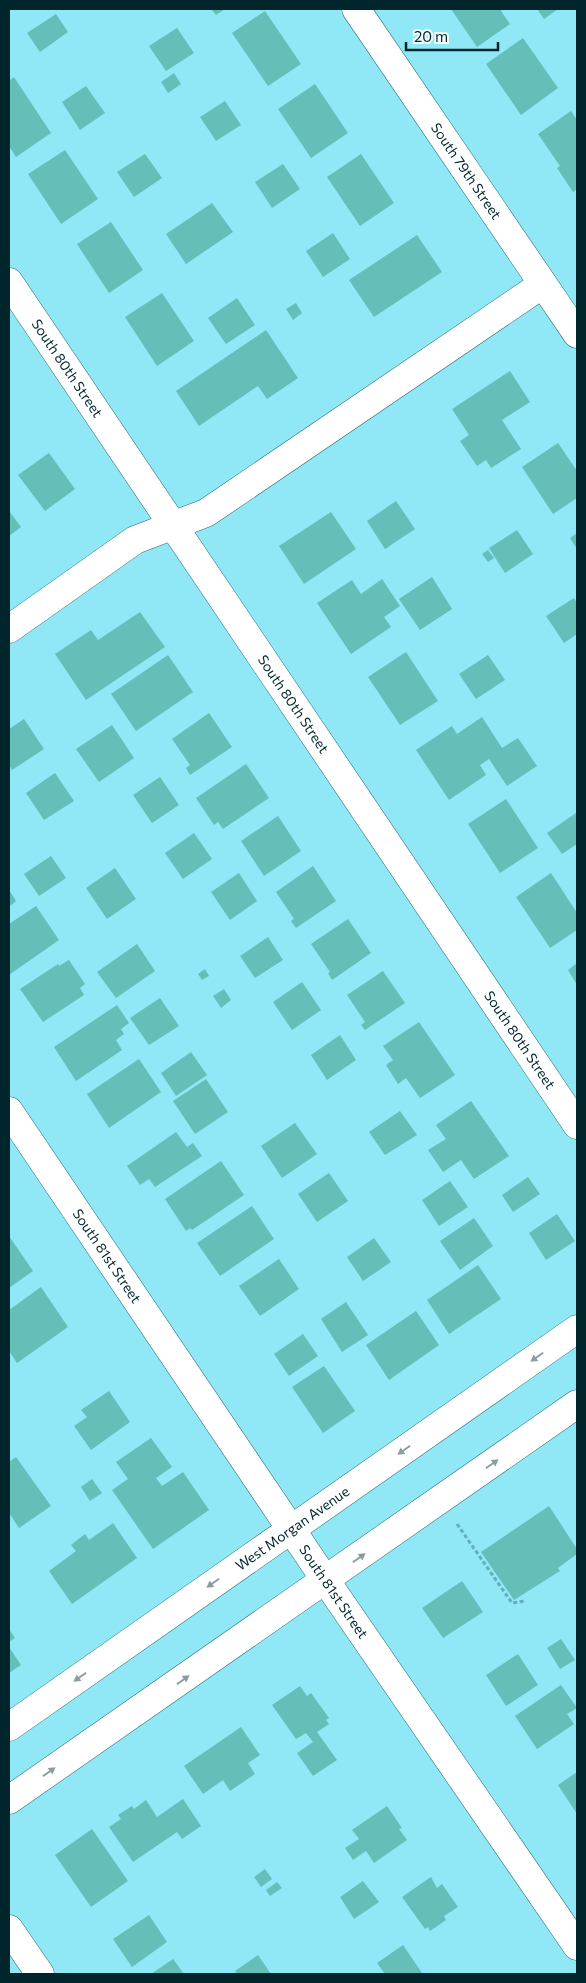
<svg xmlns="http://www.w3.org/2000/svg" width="586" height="1983" font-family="Commissioner,sans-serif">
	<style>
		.building { fill: #65beb8 }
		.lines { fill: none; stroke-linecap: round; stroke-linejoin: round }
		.minor-casing { stroke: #276c77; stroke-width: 29 }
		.path { stroke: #65aeba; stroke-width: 3; stroke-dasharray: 4 2.5; stroke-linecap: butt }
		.minor { stroke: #fff; stroke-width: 28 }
		.oneway { fill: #8c9da0 }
		.labels { text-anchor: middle; stroke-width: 5; stroke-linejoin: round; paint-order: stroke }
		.street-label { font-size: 14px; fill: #00262c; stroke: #f3fbfc }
	</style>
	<rect width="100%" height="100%" fill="#90e8f7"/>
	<!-- building -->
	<g class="building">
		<polygon points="211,9 225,9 216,15"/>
		<polygon points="451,9 504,9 501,11 510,24 477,47"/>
		<polygon points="537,9 558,9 544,19"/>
		<polygon points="265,11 301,64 268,86 232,33"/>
		<polygon points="56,14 68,32 40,52 27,33"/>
		<polygon points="177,28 194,53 166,71 149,46"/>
		<polygon points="523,38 558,88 521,115 486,64"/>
		<polygon points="174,73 181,84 168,93 161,82"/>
		<polygon points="14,77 51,133 16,157 9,146 9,81"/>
		<polygon points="315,84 348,133 311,158 278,109"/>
		<polygon points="86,86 105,113 80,130 62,102"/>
		<polygon points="225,101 241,125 216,141 200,117"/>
		<polygon points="571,111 577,120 577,189 573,192 557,168 560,166 538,134"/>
		<polygon points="65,150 98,199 61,224 28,174"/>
		<polygon points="145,154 162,178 134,197 117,172"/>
		<polygon points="361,154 394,203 360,226 327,177"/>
		<polygon points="283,164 300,189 272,208 255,182"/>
		<polygon points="212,203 233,232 186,264 166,234"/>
		<polygon points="111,222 143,270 109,293 77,244"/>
		<polygon points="333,233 350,259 323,277 306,251"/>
		<polygon points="417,235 442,272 374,317 349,280"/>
		<polygon points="162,293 194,341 157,366 125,317"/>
		<polygon points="237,298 255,325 226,344 208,318"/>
		<polygon points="296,303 302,313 293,320 286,309"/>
		<polygon points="266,330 298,378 267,399 258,386 199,426 176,391"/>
		<polygon points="510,371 530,402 502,420 521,449 491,468 486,460 477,466 460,441 469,435 452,409"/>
		<polygon points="558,443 577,471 577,498 553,514 522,467"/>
		<polygon points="49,453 75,489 45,511 18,475"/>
		<polygon points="396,501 415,529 385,549 367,521"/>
		<polygon points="9,511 21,527 9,536"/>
		<polygon points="331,512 356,549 304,584 279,546"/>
		<polygon points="517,530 533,554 505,573 489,548"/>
		<polygon points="577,533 577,549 570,538"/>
		<polygon points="488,550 494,558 488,562 482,554"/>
		<polygon points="432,577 452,609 420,630 399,599"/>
		<polygon points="382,579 400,606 384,617 391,627 351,654 317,603 352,580 361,594"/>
		<polygon points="574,598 577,603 577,634 564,643 546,616"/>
		<polygon points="140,612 165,647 86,700 55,654 91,630 98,640"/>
		<polygon points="406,652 438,701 400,725 368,677"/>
		<polygon points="168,655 193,692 136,731 111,694"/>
		<polygon points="488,655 505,680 476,699 459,674"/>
		<polygon points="209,713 232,747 190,775 186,768 190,765 172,739"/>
		<polygon points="482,717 502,748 518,738 537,766 507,786 489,759 480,765 486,775 449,800 416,750 452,726 457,734"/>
		<polygon points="24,719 44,749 12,770 9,765 9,729"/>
		<polygon points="112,725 134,758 99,782 76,749"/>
		<polygon points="246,764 269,798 223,829 218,822 214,825 196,798"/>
		<polygon points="55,773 74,801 44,820 26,793"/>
		<polygon points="160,777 179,805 152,823 133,795"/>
		<polygon points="506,799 538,848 500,873 468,824"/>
		<polygon points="576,813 577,844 562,854 547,833"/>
		<polygon points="278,816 301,851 264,876 241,841"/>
		<polygon points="194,833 212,859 183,879 165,853"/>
		<polygon points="51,856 66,878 39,896 24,874"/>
		<polygon points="313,866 336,901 296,928 291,921 294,919 276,892"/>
		<polygon points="115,868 136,899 107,919 86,888"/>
		<polygon points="239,873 257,901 230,920 211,892"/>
		<polygon points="551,873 577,913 577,930 550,948 516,897"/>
		<polygon points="9,890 16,901 9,907"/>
		<polygon points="36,906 59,940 9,975 9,924"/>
		<polygon points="348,919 371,953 332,980 328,973 330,972 311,944"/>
		<polygon points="268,937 283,960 255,978 240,956"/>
		<polygon points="137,944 155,971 116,998 97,972"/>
		<polygon points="69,960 85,984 80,988 84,995 43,1022 20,989 58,964 59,966"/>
		<polygon points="577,963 577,985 568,970"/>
		<polygon points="205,969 209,976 202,980 198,974"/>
		<polygon points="383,971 405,1003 365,1030 361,1025 365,1022 347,995"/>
		<polygon points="302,982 321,1010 292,1030 273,1002"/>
		<polygon points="224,989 231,1000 221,1008 213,996"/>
		<polygon points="160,998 179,1026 149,1045 130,1018"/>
		<polygon points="117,1005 129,1023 121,1029 124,1034 116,1040 122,1050 76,1081 54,1047"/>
		<polygon points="419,1022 455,1075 420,1098 406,1078 398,1084 386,1065 393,1060 383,1046"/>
		<polygon points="340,1035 356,1060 327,1080 311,1055"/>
		<polygon points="191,1052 207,1075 176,1096 161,1073"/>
		<polygon points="139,1059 161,1092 109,1128 87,1094"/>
		<polygon points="206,1079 228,1112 195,1134 173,1101"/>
		<polygon points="471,1101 509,1156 474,1179 461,1160 443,1172 428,1150 446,1139 436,1125"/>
		<polygon points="400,1111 417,1135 385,1155 369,1132"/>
		<polygon points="295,1123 317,1154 282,1178 261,1146"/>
		<polygon points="176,1132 187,1147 193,1143 202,1156 155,1187 149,1179 140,1185 127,1166"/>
		<polygon points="221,1161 244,1195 192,1230 190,1228 186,1231 165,1199"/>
		<polygon points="329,1173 348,1201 317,1222 298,1194"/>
		<polygon points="528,1177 540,1194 513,1212 502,1195"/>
		<polygon points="450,1181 468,1207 439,1226 422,1200"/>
		<polygon points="252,1206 274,1239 220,1276 197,1243"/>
		<polygon points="557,1214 575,1241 546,1260 529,1233"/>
		<polygon points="474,1218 493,1246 460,1270 440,1241"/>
		<polygon points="9,1236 33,1271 9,1288"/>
		<polygon points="374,1238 391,1262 363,1281 347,1257"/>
		<polygon points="279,1259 299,1289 260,1316 239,1286"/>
		<polygon points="478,1265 501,1299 449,1334 427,1300"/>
		<polygon points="41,1287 68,1327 17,1363 9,1351 9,1310"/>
		<polygon points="346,1302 368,1335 342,1352 321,1319"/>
		<polygon points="416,1311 439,1345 389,1380 366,1345"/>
		<polygon points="303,1334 318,1356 289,1376 274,1354"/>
		<polygon points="324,1366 355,1411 323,1433 292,1387"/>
		<polygon points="109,1391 130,1422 91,1450 74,1426 87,1417 81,1410"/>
		<polygon points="151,1438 172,1467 156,1478 162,1486 183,1472 209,1510 153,1549 112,1490 128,1479 116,1462"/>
		<polygon points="16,1457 51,1506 19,1528 9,1513 9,1462"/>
		<polygon points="92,1479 102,1493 90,1501 81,1487"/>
		<polygon points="549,1506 577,1549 577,1554 558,1568 560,1571 514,1600 481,1552"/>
		<polygon points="113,1523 137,1558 72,1604 49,1571 76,1551 71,1545 85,1534 89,1540"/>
		<polygon points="462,1581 483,1612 443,1638 422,1608"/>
		<polygon points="9,1629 15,1638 9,1642"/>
		<polygon points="561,1639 575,1660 560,1669 547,1648"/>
		<polygon points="9,1647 21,1665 9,1673"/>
		<polygon points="518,1654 538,1685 506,1706 486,1675"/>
		<polygon points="561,1685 577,1708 567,1714 574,1724 537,1749 515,1716"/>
		<polygon points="300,1686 307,1696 311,1693 329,1718 326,1720 329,1724 317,1732 337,1760 313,1776 297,1753 313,1742 306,1733 296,1739 272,1705"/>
		<polygon points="241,1727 260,1755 248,1763 255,1774 230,1791 223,1780 203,1794 184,1766"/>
		<polygon points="577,1772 577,1814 558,1785"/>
		<polygon points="183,1799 201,1826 182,1839 177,1832 133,1862 109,1827 121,1819 118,1815 132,1806 134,1809 146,1800 157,1817"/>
		<polygon points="387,1806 402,1828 399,1829 407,1840 374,1863 366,1851 353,1860 345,1848 359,1839 352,1830"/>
		<polygon points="92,1829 128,1881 91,1907 55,1855"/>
		<polygon points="265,1869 272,1879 261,1887 254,1877"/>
		<polygon points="431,1877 437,1888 442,1884 458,1907 444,1916 446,1920 430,1931 428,1927 425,1929 402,1897"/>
		<polygon points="363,1881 379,1902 354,1919 340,1897"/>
		<polygon points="277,1882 282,1888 270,1896 266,1890"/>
		<polygon points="149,1915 167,1942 132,1967 113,1939"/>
		<polygon points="403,1945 422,1973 421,1974 385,1974 377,1963"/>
		<polygon points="258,1955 271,1974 237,1974 235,1971"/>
		<polygon points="173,1959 184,1974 151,1974"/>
	</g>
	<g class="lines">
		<defs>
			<g id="minor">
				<path id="s1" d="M 356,9 L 577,334"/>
				<path id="s2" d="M 9,282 L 577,1125"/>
				<polyline points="9,629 135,540 206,513 543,284"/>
				<path id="s3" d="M 9,1111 L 326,1581 L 577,1946"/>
				<path id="s4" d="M 9,1727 L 577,1329"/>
				<polyline points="9,1800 577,1404"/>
				<polyline points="9,1929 40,1974"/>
			</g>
		</defs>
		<!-- minor casing -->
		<use href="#minor" class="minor-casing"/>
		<!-- path -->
		<polyline class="path" points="457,1524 512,1603 525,1601"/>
		<!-- minor -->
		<use href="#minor" class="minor"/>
	</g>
	<!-- one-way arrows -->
	<defs><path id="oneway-solid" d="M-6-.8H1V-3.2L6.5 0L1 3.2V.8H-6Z" transform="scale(1.25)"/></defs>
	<g class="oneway">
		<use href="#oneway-solid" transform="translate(537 1357) rotate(145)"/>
		<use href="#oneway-solid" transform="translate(404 1450) rotate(145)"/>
		<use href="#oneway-solid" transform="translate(492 1464) rotate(-35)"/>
		<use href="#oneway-solid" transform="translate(359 1558) rotate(-35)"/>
		<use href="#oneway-solid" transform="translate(213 1583) rotate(145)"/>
		<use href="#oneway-solid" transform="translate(80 1677) rotate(145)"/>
		<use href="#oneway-solid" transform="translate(183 1680) rotate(-35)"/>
		<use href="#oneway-solid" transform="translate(49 1772) rotate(-35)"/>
	</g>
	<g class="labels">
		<!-- street labels -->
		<g class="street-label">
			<text dy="5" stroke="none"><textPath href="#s1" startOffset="196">South 79th Street</textPath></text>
			<text dy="5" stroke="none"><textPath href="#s2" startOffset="104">South 80th Street</textPath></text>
			<text dy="5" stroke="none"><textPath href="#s2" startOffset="509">South 80th Street</textPath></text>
			<text dy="5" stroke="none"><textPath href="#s2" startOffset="914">South 80th Street</textPath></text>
			<text dy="5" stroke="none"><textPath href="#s3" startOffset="175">South 81st Street</textPath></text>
			<text dy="5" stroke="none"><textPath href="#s4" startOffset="346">West Morgan Avenue</textPath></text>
			<text dy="5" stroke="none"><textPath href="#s3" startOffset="580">South 81st Street</textPath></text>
		</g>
	</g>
	<!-- border -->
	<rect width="586" height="1983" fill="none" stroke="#00262c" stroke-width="20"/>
	<!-- scale -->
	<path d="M406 42v8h92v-8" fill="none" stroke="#00262c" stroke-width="2.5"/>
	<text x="414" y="42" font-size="15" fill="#00262c" stroke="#f3fbfc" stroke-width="4" paint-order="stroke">20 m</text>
</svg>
